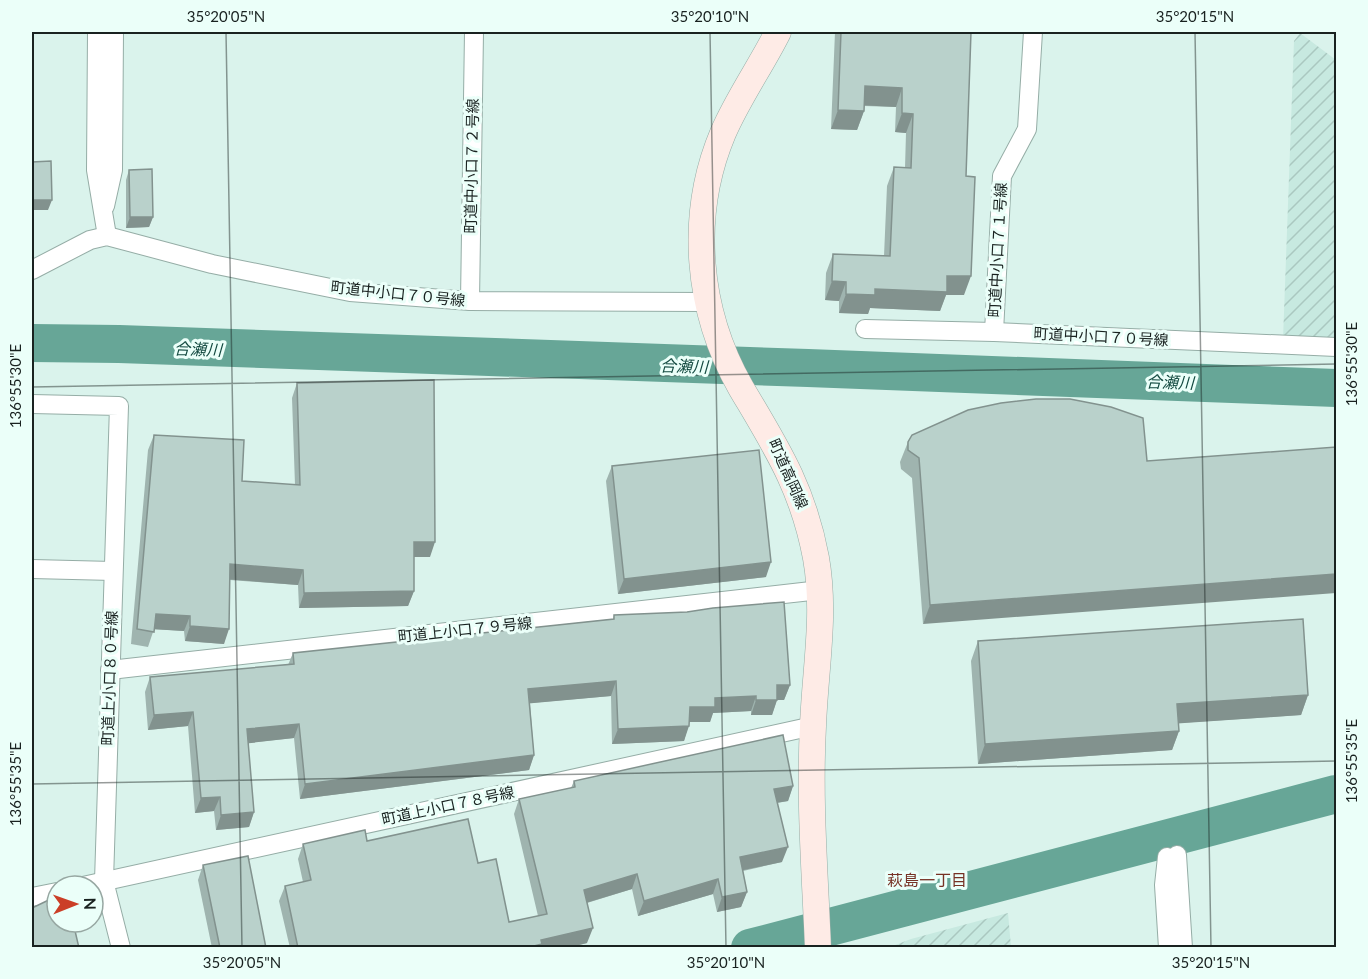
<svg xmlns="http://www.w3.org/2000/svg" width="1368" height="979" font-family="Lato,'Noto Sans JP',sans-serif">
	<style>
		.industrial { fill: url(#industrial-furrows) }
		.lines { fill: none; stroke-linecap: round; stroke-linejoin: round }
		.river { stroke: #67a697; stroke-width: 38 }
		.street-casing { stroke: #95ada6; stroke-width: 20 }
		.secondary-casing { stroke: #95ada6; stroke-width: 27 }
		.street { stroke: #fff; stroke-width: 18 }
		.secondary { stroke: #feebe6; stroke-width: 26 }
		.wall { fill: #9fb4af }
		.shaded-wall { fill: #82928e }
		.building { fill: #b9d1cb; stroke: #82928e; stroke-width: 1.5 }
		.ticks { fill: none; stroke: #192220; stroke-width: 1.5; stroke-opacity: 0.45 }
		.labels { text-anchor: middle; stroke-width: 6; stroke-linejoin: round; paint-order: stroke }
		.street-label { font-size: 15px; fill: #192220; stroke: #ebfff9 }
		.water-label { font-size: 16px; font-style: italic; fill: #134a40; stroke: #ebfff9 }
		.neighbourhood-label { font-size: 16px; fill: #773225; stroke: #ebfff9 }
		.neatline { fill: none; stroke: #192220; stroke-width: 2 }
		.ticks-label { font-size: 15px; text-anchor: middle; fill: #192220 }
	</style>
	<defs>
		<pattern id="industrial-furrows" width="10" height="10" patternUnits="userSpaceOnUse" patternTransform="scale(1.5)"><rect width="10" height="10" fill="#c7e9e0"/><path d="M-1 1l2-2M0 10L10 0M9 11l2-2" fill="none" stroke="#aac8c0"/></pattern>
	</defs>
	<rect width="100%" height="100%" fill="#daf3ec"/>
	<!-- industrial -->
	<g class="industrial">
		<polygon points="1300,33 1336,60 1336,342 1283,340 1294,41"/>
		<polygon points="1008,913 1011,947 890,947 911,939"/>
	</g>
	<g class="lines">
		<!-- river -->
		<g class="river">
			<polyline points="32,343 119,344 808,368 1336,388"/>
			<polyline points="750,948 1336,794"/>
		</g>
		<defs>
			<g id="street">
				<polyline points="97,32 96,170 107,236"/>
				<polyline points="105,206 113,170 114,32"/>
				<polyline points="32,270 90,240 107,236 212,264 350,292 470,301 707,302"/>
				<polyline points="470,301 474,32"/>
				<polyline points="865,329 994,332 1336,347"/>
				<polyline points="994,332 1002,176 1027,129 1033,32"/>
				<polyline points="32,404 119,406 104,881 121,948"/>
				<polyline points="32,569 113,571"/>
				<polyline points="110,670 820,590"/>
				<polyline points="1177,855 1183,948"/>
				<polyline points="1167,857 1164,885 1168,948"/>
				<polyline points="83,886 813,726"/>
				<polyline points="32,897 57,892"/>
			</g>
			<path id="secondary" d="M 778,32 C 761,66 738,98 723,133 C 688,216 697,311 741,388 C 776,447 803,488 816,558 C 826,614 815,670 813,726 C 809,800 815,874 818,948"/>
		</defs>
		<!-- street casing -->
		<use href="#street" class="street-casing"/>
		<!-- secondary casing -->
		<use href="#secondary" class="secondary-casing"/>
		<!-- street -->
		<use href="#street" class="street"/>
		<!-- secondary -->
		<use href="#secondary" class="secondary"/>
	</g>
	<!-- wall -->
	<g class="wall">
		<polygon points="835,32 971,32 966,176 964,295 946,295 940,311 870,308 868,314 839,313 839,301 825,300 826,273 833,254 884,256 887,186 894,167 905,168 906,133 895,132 896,107 864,106 864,111 857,130 831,129"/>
		<polygon points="129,170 153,217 149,227 126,228 126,180"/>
		<polygon points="297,383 430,557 414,557 414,591 408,606 299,608 298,585 230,580 224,644 185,641 184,631 154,629 148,647 131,644 148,450 154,435 242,481 295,485 292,398"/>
		<polygon points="1036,399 923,624 912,478 901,469 900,462 908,442"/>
		<polygon points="612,466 766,577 618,594 606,481"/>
		<polygon points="614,615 790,685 784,700 777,700 772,715 751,715 751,711 713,713 710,722 689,722 684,741 612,744 611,696 530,703 534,755 529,770 300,799 294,738 248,743 254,812 249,827 216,830 214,811 195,813 188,726 148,730 145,692 150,677 288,665 293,653 613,619"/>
		<polygon points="978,641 1308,695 1301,715 1178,723 1179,731 1172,750 978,764 971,661"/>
		<polygon points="574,781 793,786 788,801 777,803 782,862 743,871 747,892 741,907 717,912 713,894 638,916 632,889 587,903 587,943 567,948 290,948 279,901 285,886 303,882 298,859 303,844 478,863 509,922 538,916 514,814 519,799 571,788"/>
		<polygon points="203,865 266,948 212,948 198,880"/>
	</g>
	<!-- shaded-wall -->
	<g class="shaded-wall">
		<polygon points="865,86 902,88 896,107 858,105"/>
		<polygon points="838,110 864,111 857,130 831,129"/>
		<polygon points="902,113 913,114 906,133 895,132"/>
		<polygon points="32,200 52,200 48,210 32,210"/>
		<polygon points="130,217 153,217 149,227 126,228"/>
		<polygon points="947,276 971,276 964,295 946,295 940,311 870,308 868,314 839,313 846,294"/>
		<polygon points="832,281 846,282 839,301 825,300"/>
		<polygon points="414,542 435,542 430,557 409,557"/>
		<polygon points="771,562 766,577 618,594 624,579"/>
		<polygon points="230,564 303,570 298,585 224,579"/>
		<polygon points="1336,574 1336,593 923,624 930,605"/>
		<polygon points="414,591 408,606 299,608 304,593"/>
		<polygon points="156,614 190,616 184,631 150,629"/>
		<polygon points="190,626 229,629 224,644 185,641"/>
		<polygon points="616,681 611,696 523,704 528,689"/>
		<polygon points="777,685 790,685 784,700 771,700"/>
		<polygon points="1308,695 1301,715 1170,724 1177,704"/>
		<polygon points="756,696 751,711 713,713 710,722 684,722 690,707 715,698"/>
		<polygon points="756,700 777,700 772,715 751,715"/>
		<polygon points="193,712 188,726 148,730 154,715"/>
		<polygon points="299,724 294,738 242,744 247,729"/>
		<polygon points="689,726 684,741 612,744 618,729"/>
		<polygon points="1179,731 1172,750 978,764 985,744"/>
		<polygon points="534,755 529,770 300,799 305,784"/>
		<polygon points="793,786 788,801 769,804 774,789"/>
		<polygon points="220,797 214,811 195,813 201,798"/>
		<polygon points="254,812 249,827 216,830 221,815"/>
		<polygon points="788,847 782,862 734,872 740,857"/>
		<polygon points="637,874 632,889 579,905 584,890"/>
		<polygon points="718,879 713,894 638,916 644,901"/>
		<polygon points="747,892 741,907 717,912 722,897"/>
		<polygon points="593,928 587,943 567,948 526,948 541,940"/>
	</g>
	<!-- building -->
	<g class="building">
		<polygon points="841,32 971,32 966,176 975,177 971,276 947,276 947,292 875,289 875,295 846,294 846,282 832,281 833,254 890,256 894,167 911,168 913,114 902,113 902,88 865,86 864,111 838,110"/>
		<polygon points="51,161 52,200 32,200 32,162"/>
		<polygon points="152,169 153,217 130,217 129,170"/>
		<polygon points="434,380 435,542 414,542 414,591 304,593 303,570 230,564 229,629 190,626 190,616 156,614 154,632 137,629 154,435 244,440 242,481 300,485 297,383"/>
		<polygon points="1036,399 1070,399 1111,407 1143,418 1147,461 1336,447 1336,574 930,605 919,458 908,450 908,442 912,435 968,410 1001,403"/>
		<polygon points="759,450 771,562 624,579 612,466"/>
		<polygon points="784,602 790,685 777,685 777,700 756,700 756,696 715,698 715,707 690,707 689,726 618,729 616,681 528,689 534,755 305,784 299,724 247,729 254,812 221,815 220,797 201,798 193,712 154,715 150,677 294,664 293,653 614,619 614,615 687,612 713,608"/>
		<polygon points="1303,619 1308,695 1177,704 1179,731 985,744 978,641"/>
		<polygon points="783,735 793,786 774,789 788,847 740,857 747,892 722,897 718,879 644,901 637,874 584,890 593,928 541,940 542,944 526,948 298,948 285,886 311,880 303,844 365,830 367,841 468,819 478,863 496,859 509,922 547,914 519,799 575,787 574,781"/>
		<polygon points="248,856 266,948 220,948 203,865"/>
		<polygon points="57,896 57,922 73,922 79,948 32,948 32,908"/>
	</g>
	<!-- ticks -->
	<path class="ticks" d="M 226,32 L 242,948M 710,32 L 726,948M 1195,32 L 1211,948M 32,387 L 1336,364M 32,784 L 1336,761"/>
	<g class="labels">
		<!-- street labels -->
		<g class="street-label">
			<text transform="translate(472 166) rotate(-89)" y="5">町道中小口７２号線</text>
			<text transform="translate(998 250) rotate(-87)" y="5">町道中小口７１号線</text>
			<text transform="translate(398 294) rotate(6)" y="5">町道中小口７０号線</text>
			<text transform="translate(1101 337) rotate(3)" y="5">町道中小口７０号線</text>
			<text transform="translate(788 474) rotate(66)" y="5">町道高岡線</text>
			<text transform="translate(465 630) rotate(-6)" y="5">町道上小口７９号線</text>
			<text transform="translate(110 678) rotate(-88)" y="5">町道上小口８０号線</text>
			<text transform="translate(448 806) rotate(-12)" y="5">町道上小口７８号線</text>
		</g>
		<!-- water labels -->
		<g class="water-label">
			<text transform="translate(198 349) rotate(2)" y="6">合瀬川</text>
			<text transform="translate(684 366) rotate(2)" y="6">合瀬川</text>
			<text transform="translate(1170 382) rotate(2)" y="6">合瀬川</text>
		</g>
		<!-- neighbourhood labels -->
		<g class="neighbourhood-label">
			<text x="927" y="886">萩島一丁目</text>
		</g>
	</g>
	<!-- border -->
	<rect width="1368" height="979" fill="none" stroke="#ebfff9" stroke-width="66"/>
	<!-- north arrow -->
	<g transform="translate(75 904) rotate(89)"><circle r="28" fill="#ebfff9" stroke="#97a7a2" stroke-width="1.5"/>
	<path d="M0-4.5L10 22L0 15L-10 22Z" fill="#cb3f27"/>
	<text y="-9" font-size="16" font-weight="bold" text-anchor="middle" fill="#192220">N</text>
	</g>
	<rect x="33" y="33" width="1302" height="913" class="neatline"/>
	<g class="ticks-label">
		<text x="226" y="22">35°20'05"N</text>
		<text x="710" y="22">35°20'10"N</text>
		<text x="1195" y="22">35°20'15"N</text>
		<text transform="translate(1352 364) rotate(-90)" y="5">136°55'30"E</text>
		<text transform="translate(16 386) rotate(-90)" y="5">136°55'30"E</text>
		<text transform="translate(1352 761) rotate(-90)" y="5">136°55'35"E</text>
		<text transform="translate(16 784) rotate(-90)" y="5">136°55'35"E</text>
		<text x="242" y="968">35°20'05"N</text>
		<text x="726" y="968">35°20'10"N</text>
		<text x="1211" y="968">35°20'15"N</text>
	</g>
</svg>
